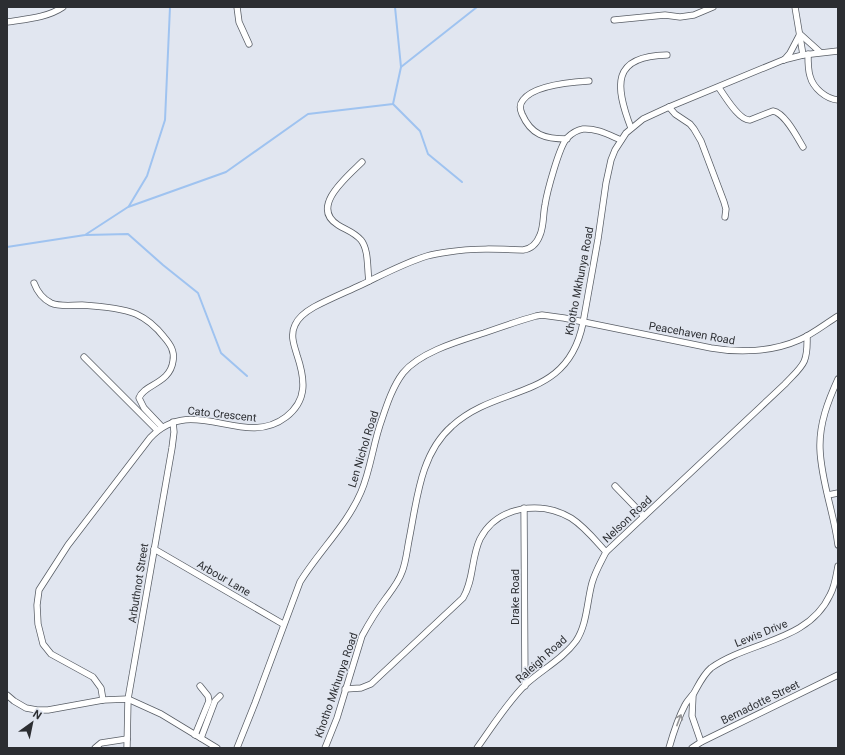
<svg xmlns="http://www.w3.org/2000/svg" width="845" height="755" font-family="Roboto,sans-serif">
	<style>
		.lines { fill: none; stroke-linecap: round; stroke-linejoin: round }
		.stream { stroke: #9fc3f0; stroke-width: 2 }
		.minor-casing { stroke: #595e66; stroke-width: 7 }
		.minor { stroke: #fff; stroke-width: 5.5 }
		.oneway { stroke: #969698 }
		.labels { text-anchor: middle; stroke-width: 3; stroke-linejoin: round; paint-order: stroke }
		.street-label { font-size: 11px; fill: #2c2e32; stroke: #e1e6f0 }
	</style>
	<rect width="100%" height="100%" fill="#e1e6f0"/>
	<g class="lines">
		<!-- stream -->
		<g class="stream">
			<polyline points="395,7 401,67"/>
			<polyline points="393,104 420,131 428,154 462,182"/>
			<polyline points="129,206 147,176 165,120 170,7"/>
			<polyline points="86,235 128,234 163,265 198,293 221,353 247,376"/>
			<polyline points="7,247 85,235 128,207 226,172 308,114 393,104 401,67 477,7"/>
		</g>
		<defs>
			<g id="minor">
				<polyline points="237,7 239,22 249,44"/>
				<polyline points="795,7 803,55"/>
				<polyline points="614,20 665,15 680,17 694,15 713,7"/>
				<path d="M 7,22 C 25,19 47,18 63,7"/>
				<path d="M 808,54 C 808,61 808,70 810,76 C 813,88 826,99 838,100"/>
				<polyline points="784,60 790,53 800,34 820,52"/>
				<path d="M 719,88 C 725,96 739,121 750,120 L 773,111 C 785,113 797,137 803,147"/>
				<polyline points="669,107 675,114 690,124 694,129 701,141 724,202 726,209 725,217"/>
				<path d="M 631,128 C 615,86 611,56 667,55"/>
				<path d="M 567,139 C 545,139 531,135 522,114 C 520,109 519,105 523,100 C 534,85 572,82 589,81"/>
				<path d="M 362,162 C 348,176 309,207 338,225 C 346,230 354,232 361,240 C 369,250 367,269 369,281"/>
				<path d="M 34,283 C 37,291 43,299 51,303 C 60,307 72,305 82,305 C 98,306 121,308 136,314 C 147,319 157,328 164,337 C 170,344 175,351 173,361 C 170,384 144,384 139,398 L 144,408 L 162,427"/>
				<polyline points="84,357 157,430"/>
				<path d="M 838,379 C 828,401 819,424 820,449 C 821,481 834,513 838,545"/>
				<polyline points="615,486 644,516"/>
				<polyline points="828,495 838,493"/>
				<polyline points="524,508 525,686"/>
				<polyline points="154,549 283,624"/>
				<path d="M 345,689 L 361,688 L 371,684 L 463,598 C 474,580 471,558 480,539 C 497,506 541,500 571,518 C 585,527 595,540 606,552"/>
				<polyline points="7,695 14,701 26,708 37,710 48,710 103,700 128,699 161,714 217,748"/>
				<polyline points="693,695 692,716 701,742"/>
				<path d="M 103,700 L 101,688 L 93,677 L 51,654 L 43,644 L 38,624 L 37,605 L 39,590 L 68,545 L 150,438 C 193,392 243,450 286,417 C 308,400 305,379 297,355 C 294,345 290,335 295,325 C 298,318 307,311 314,307 C 329,299 346,292 361,285 C 382,275 404,263 427,256 C 434,254 441,253 448,252 C 473,248 498,249 523,250 C 531,249 537,243 540,235 C 544,226 543,214 545,205 C 547,192 559,147 567,138 C 571,134 577,130 583,129 C 596,128 609,135 621,140"/>
				<polyline points="195,735 209,701 208,696 200,686"/>
				<polyline points="201,738 215,701 220,696"/>
				<polyline points="95,748 101,743 127,739"/>
				<polyline points="127,748 128,699 172,448 174,432 173,422"/>
				<path d="M 237,748 L 255,703 L 300,582 C 319,551 347,525 361,492 C 371,469 373,443 382,419 C 387,404 393,386 403,373 C 420,352 459,341 484,333 C 501,327 518,321 536,316 L 542,315 L 564,318 L 711,348 C 739,353 772,352 799,340 C 813,334 825,324 838,316"/>
				<path d="M 325,748 L 337,718 L 362,636 C 369,623 377,610 386,598 C 392,590 399,581 402,572 C 406,562 407,550 409,540 C 417,500 420,454 452,426 C 499,383 567,402 583,323 L 598,239 L 606,183 L 611,160 L 615,150 L 626,133 L 643,119 L 669,107 L 783,60 L 803,55 L 838,51"/>
				<path d="M 477,748 C 492,727 507,703 525,685 C 541,670 563,659 576,641 C 587,625 587,601 592,583 C 595,572 601,562 606,552 L 785,384 C 803,365 808,364 807,336"/>
				<path d="M 669,748 C 673,734 678,718 685,705 C 687,701 691,697 694,693 C 699,684 703,675 711,668 C 749,641 808,642 830,595 C 835,586 836,576 838,566"/>
				<polyline points="692,748 701,742 838,675"/>
			</g>
		</defs>
		<!-- minor casing -->
		<use href="#minor" class="minor-casing"/>
		<!-- minor -->
		<use href="#minor" class="minor"/>
	</g>
	<!-- one-way arrows -->
	<defs><path id="oneway-shaft" d="M-6 0H5M1.5-3L5.5 0L1.5 3" fill="none" stroke-width="1.6" stroke-linecap="round" stroke-linejoin="round"/></defs>
	<use class="oneway" href="#oneway-shaft" transform="translate(679 720) rotate(-69)"/>
	<g class="labels">
		<!-- street labels -->
		<g class="street-label">
			<text transform="translate(579 281) rotate(-79)" y="4">Khotho Mkhunya Road</text>
			<text transform="translate(692 333) rotate(10)" y="4">Peacehaven Road</text>
			<text transform="translate(222 414) rotate(6)" y="4">Cato Crescent</text>
			<text transform="translate(363 449) rotate(-73)" y="4">Len Nichol Road</text>
			<text transform="translate(627 519) rotate(-43)" y="4">Nelson Road</text>
			<text transform="translate(224 578) rotate(30)" y="4">Arbour Lane</text>
			<text transform="translate(138 583) rotate(-81)" y="4">Arbuthnot Street</text>
			<text transform="translate(515 597) rotate(-90)" y="4">Drake Road</text>
			<text transform="translate(761 633) rotate(-22)" y="4">Lewis Drive</text>
			<text transform="translate(541 659) rotate(-42)" y="4">Raleigh Road</text>
			<text transform="translate(336 685) rotate(-71)" y="4">Khotho Mkhunya Road</text>
			<text transform="translate(760 702) rotate(-26)" y="4">Bernadotte Street</text>
		</g>
	</g>
	<!-- border -->
	<rect width="845" height="755" fill="none" stroke="#2c2e32" stroke-width="16"/>
	<!-- north arrow -->
	<g transform="translate(32 723) rotate(33)" stroke="#e1e6f0" stroke-width="3" paint-order="stroke">
	<path d="M0-3L7 15L0 10L-7 15Z" fill="#2c2e32"/>
	<text y="-6" font-size="11" font-weight="bold" text-anchor="middle" fill="#2c2e32">N</text>
	</g>
</svg>
